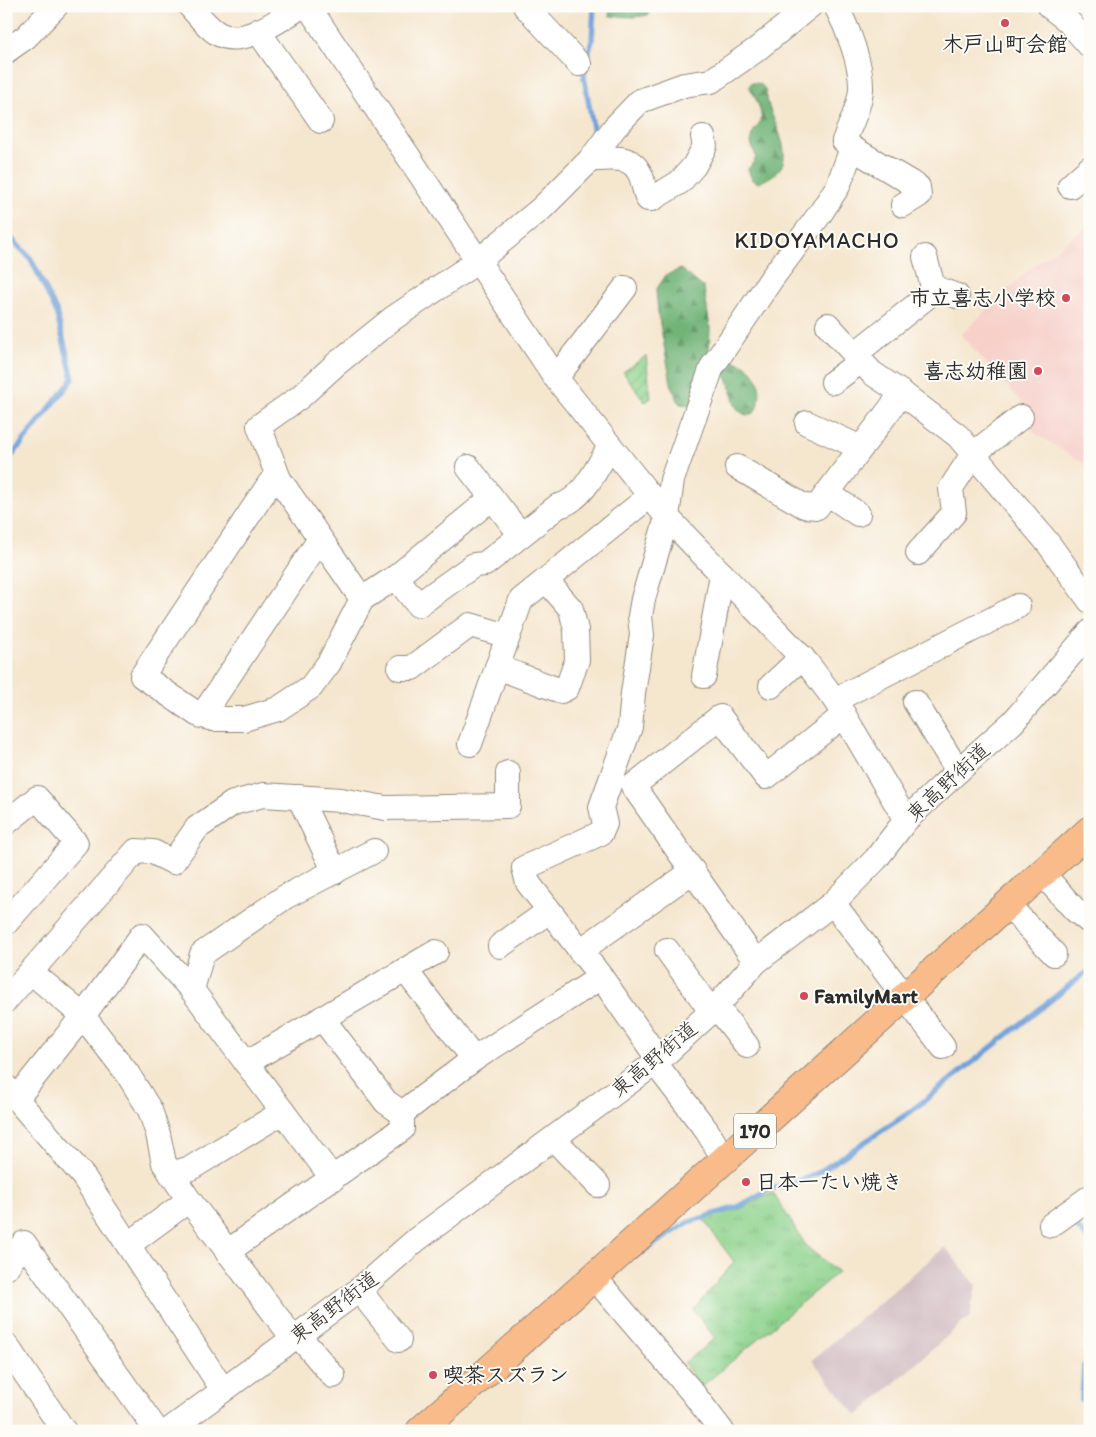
<svg xmlns="http://www.w3.org/2000/svg" width="1096" height="1437" font-family="Itim,'Klee One',sans-serif">
	<style>
		.built { fill: #f7d0ca }
		.industrial { fill: #d2bec2 }
		.grass { fill: url(#grass-tufts); stroke: #5c7e5c }
		.forest { fill: url(#forest-firs); stroke: #4e7052 }
		.garden { fill: url(#garden-furrows); stroke: #5c7e5c }
		.lines { fill: none; stroke-linecap: round; stroke-linejoin: round }
		.stream { stroke: #6ea0d9; stroke-width: 5.5 }
		.minor-casing { stroke: #90887c; stroke-width: 26 }
		.highway-casing { stroke: #90887c; stroke-width: 30 }
		.minor { stroke: #fff; stroke-width: 24 }
		.highway { stroke: #fabb8b; stroke-width: 28 }
		.poi-dot { fill: #d1495b; stroke: #fdfcf7; stroke-width: 2 }
		.labels { text-anchor: middle; stroke-width: 4; stroke-linejoin: round; paint-order: stroke }
		.shield { fill: #fdfcf7; stroke: #6a6a68; stroke-width: 1 }
		.shield-label { font-size: 20px; font-weight: bold; fill: #2b2b2b }
		.poi-label { font-size: 21px; font-weight: bold; fill: #2b2b2b; stroke: #fdfcf7; text-anchor: start }
		.street-label { font-size: 21px; fill: #2b2b2b; stroke: #fdfcf7 }
		.neighbourhood-label { font-size: 22px; letter-spacing: 1px; fill: #2b2b2b; stroke: #fdfcf7 }
	</style>
	<defs>
		<pattern id="grass-tufts" width="24" height="20" patternUnits="userSpaceOnUse" patternTransform="scale(1.25)"><rect width="24" height="20" fill="#8cd28c"/><path d="M3 7l-1-3M5 7V3M7 7l1-3M15 17l-1-3M17 17v-4M19 17l1-3" fill="none" stroke="#79b479"/></pattern>
		<pattern id="forest-firs" width="22" height="20" patternUnits="userSpaceOnUse" patternTransform="scale(1.25)"><rect width="22" height="20" fill="#71b478"/><path d="M5 1l3.5 6h-7zM16 11l3.5 6h-7z" fill="#5d9363"/></pattern>
		<pattern id="garden-furrows" width="10" height="10" patternUnits="userSpaceOnUse" patternTransform="scale(1.25)"><rect width="10" height="10" fill="#8cd28c"/><path d="M-1 1l2-2M0 10L10 0M9 11l2-2" fill="none" stroke="#79b479"/></pattern>
	</defs>
	<rect width="100%" height="100%" fill="#fdfcf7"/>
	<filter id="ink" filterUnits="userSpaceOnUse"><feTurbulence type="fractalNoise" baseFrequency=".02" numOctaves="2"/><feDisplacementMap in="SourceGraphic" scale="10" xChannelSelector="R" yChannelSelector="G"/><feConvolveMatrix kernelMatrix="1 2 1 2 8 2 1 2 1" color-interpolation-filters="sRGB"/></filter>
	<filter id="wash" filterUnits="userSpaceOnUse"><feTurbulence type="fractalNoise" baseFrequency=".0096" numOctaves="4" result="noise"/><feDisplacementMap in="SourceGraphic" scale="20" xChannelSelector="R" yChannelSelector="G"/><feGaussianBlur stdDeviation="1.12" result="paint"/><feColorMatrix in="noise" values="0 0 0 0 0 0 0 0 0 0 0 0 0 0 0 0 0 1.4 0 .05"/><feComposite in="paint" operator="in"/></filter>
	<g filter="url(#wash)">
		<rect width="100%" height="100%" fill="#f5e6ce"/>
		<!-- built -->
		<polygon class="built" points="1090,224 1090,467 1036,434 1024,418 1026,407 961,335 1026,272"/>
		<!-- industrial -->
		<polygon class="industrial" points="945,1247 976,1285 970,1316 857,1416 812,1360"/>
		<!-- grass -->
		<polygon class="grass" points="773,1193 807,1247 838,1272 701,1387 684,1363 715,1338 693,1310 734,1262 703,1219 740,1209"/>
		<!-- forest -->
		<g class="forest">
			<polygon points="608,6 647,6 649,15 634,17 610,16"/>
			<path d="M 751,83 C 756,83 761,83 764,88 C 767,93 767,101 769,107 C 774,122 791,151 781,167 C 777,174 767,179 759,183 L 752,180 L 748,169 C 762,153 753,157 751,141 C 750,133 758,127 761,120 C 763,112 754,93 749,87 Z"/>
			<polygon points="681,269 704,288 710,328 709,355 692,405 680,404 672,388 658,313 656,290 666,275"/>
			<path d="M 731,360 C 758,366 767,389 754,413 L 746,415 C 732,408 735,402 731,389 C 729,382 725,376 723,370 L 727,362 Z"/>
		</g>
		<!-- garden -->
		<polygon class="garden" points="646,356 651,398 645,402 623,372"/>
		<g class="lines">
			<!-- stream -->
			<g class="stream">
				<polyline points="6,65 15,57"/>
				<polyline points="591,143 594,133 584,77 585,64 592,41 594,6"/>
				<polyline points="6,233 31,259 56,311 73,379 6,463"/>
				<polyline points="1072,1217 1073,1223 1090,1241"/>
				<polyline points="637,1255 689,1222 740,1206 770,1189 787,1185 818,1173 910,1112 1090,969"/>
				<polyline points="1090,1357 1084,1366 1082,1400 1090,1405"/>
			</g>
		</g>
	</g>
	<g filter="url(#ink)">
		<g class="lines">
			<defs>
				<g id="minor">
					<path d="M 190,6 C 198,15 207,27 217,33 C 242,49 280,19 302,6"/>
					<polyline points="308,6 556,378 667,517 807,663 835,700 906,820"/>
					<polyline points="525,6 579,64"/>
					<polyline points="1049,6 1067,20 1090,46"/>
					<polyline points="258,31 321,121"/>
					<polyline points="6,51 26,37 56,6"/>
					<polyline points="852,148 918,187 919,195 903,205"/>
					<path d="M 591,159 C 611,160 631,152 641,176 C 644,184 644,191 648,199 L 652,199 L 680,182 L 694,166 L 705,146 L 703,137"/>
					<polyline points="1070,186 1090,168"/>
					<polyline points="934,291 938,289 957,296"/>
					<polyline points="828,325 872,373 902,393 958,436 1048,543 1090,601"/>
					<polyline points="855,354 934,291 925,257"/>
					<polyline points="556,378 625,288"/>
					<polyline points="833,382 861,361"/>
					<polyline points="807,423 861,448"/>
					<polyline points="468,467 521,535"/>
					<polyline points="737,467 804,506 817,507 902,393"/>
					<polyline points="279,479 270,483 142,676 197,714 213,719 244,719 278,709 311,687 329,663 362,599 396,577 492,498"/>
					<polyline points="827,493 858,514"/>
					<polyline points="918,553 954,513 951,488 973,454 1021,417"/>
					<path d="M 396,577 L 418,605 L 474,565 L 485,564 L 558,506 C 582,502 598,466 610,446"/>
					<polyline points="362,599 279,479 259,426 300,397 335,365 392,319 478,261 542,208 591,159 615,127 640,101 684,85 711,81 756,50 810,6"/>
					<polyline points="497,667 561,691 567,688 577,660 576,630 571,609 546,580"/>
					<polyline points="400,668 412,668 470,625 508,636"/>
					<polyline points="704,676 722,574"/>
					<polyline points="771,686 802,657"/>
					<polyline points="835,700 1018,606"/>
					<polyline points="915,702 958,771"/>
					<polyline points="202,716 320,539"/>
					<polyline points="470,744 521,600 650,496"/>
					<polyline points="299,797 335,872"/>
					<polyline points="6,823 37,798 76,843 6,923"/>
					<polyline points="1042,873 1075,910 1090,922"/>
					<polyline points="833,903 943,1047"/>
					<polyline points="1007,904 1054,954"/>
					<polyline points="500,946 549,911"/>
					<polyline points="667,950 711,1011"/>
					<polyline points="580,951 693,871"/>
					<polyline points="756,962 633,786 720,717 766,777 844,715"/>
					<polyline points="405,970 474,1059"/>
					<polyline points="31,972 83,1016 127,1073 150,1110 158,1134 164,1163 189,1200 293,1338"/>
					<polyline points="192,990 202,954 285,897 374,851"/>
					<polyline points="6,1000 136,851 153,852 173,862 197,828 233,803 263,795 341,800 385,808 508,806 508,773"/>
					<polyline points="716,1006 747,1046"/>
					<polyline points="322,1018 386,1102 402,1113"/>
					<path d="M 659,1060 L 601,977 L 528,883 L 524,868 L 601,833 L 605,824 L 601,807 L 630,727 L 633,693 L 642,635 L 640,616 L 643,599 L 667,517 L 672,480 L 712,367 L 772,278 L 820,214 L 838,186 L 852,148 L 844,141 C 850,125 860,106 861,89 C 862,64 847,27 836,6"/>
					<polyline points="246,1063 436,952"/>
					<polyline points="655,1063 707,1131 724,1159"/>
					<polyline points="6,1087 83,1176 223,1390"/>
					<polyline points="17,1098 83,1016 142,935 192,990 333,1179"/>
					<polyline points="402,1113 474,1059 601,977"/>
					<polyline points="554,1139 598,1185"/>
					<polyline points="171,1174 191,1168 283,1112"/>
					<polyline points="1051,1225 1090,1197"/>
					<polyline points="128,1245 189,1200"/>
					<polyline points="227,1252 402,1129 402,1113"/>
					<polyline points="6,1268 24,1243 157,1431"/>
					<polyline points="594,1277 692,1392 722,1431"/>
					<polyline points="359,1290 399,1340"/>
					<polyline points="298,1335 333,1376"/>
					<polyline points="6,1345 64,1431"/>
					<polyline points="168,1431 359,1290 416,1240 659,1060 715,1008 756,962 833,903 876,859 906,820 958,771 1013,722 1090,632"/>
				</g>
				<polyline id="highway" points="420,1431 594,1277 1090,830"/>
			</defs>
			<!-- minor casing -->
			<use href="#minor" class="minor-casing"/>
			<!-- highway casing -->
			<use href="#highway" class="highway-casing"/>
			<!-- minor -->
			<use href="#minor" class="minor"/>
			<!-- highway -->
			<use href="#highway" class="highway"/>
		</g>
	</g>
	<!-- markers -->
	<g class="poi-dot">
		<circle cx="1005" cy="23" r="5"/>
		<circle cx="1066" cy="298" r="5"/>
		<circle cx="1038" cy="371" r="5"/>
		<circle cx="804" cy="996" r="5"/>
		<circle cx="746" cy="1182" r="5"/>
		<circle cx="433" cy="1375" r="5"/>
	</g>
	<g class="labels">
		<!-- shield labels -->
		<rect class="shield" x="734" y="1113.5" width="42" height="35" rx="4"/>
		<g class="shield-label">
			<text x="755" y="1138">170</text>
		</g>
		<!-- poi labels -->
		<g class="poi-label">
			<text x="1005" y="51" text-anchor="middle">木戸山町会館</text>
			<text x="1056" y="305" text-anchor="end">市立喜志小学校</text>
			<text x="1028" y="378" text-anchor="end">喜志幼稚園</text>
			<text x="814" y="1003">FamilyMart</text>
			<text x="756" y="1189">日本一たい焼き</text>
			<text x="443" y="1382">喫茶スズラン</text>
		</g>
		<!-- street labels -->
		<g class="street-label">
			<text transform="translate(948 782) rotate(-43)" y="7">東高野街道</text>
			<text transform="translate(654 1059) rotate(-40)" y="7">東高野街道</text>
			<text transform="translate(334 1307) rotate(-37)" y="7">東高野街道</text>
		</g>
		<!-- neighbourhood labels -->
		<g class="neighbourhood-label">
			<text x="817" y="248">KIDOYAMACHO</text>
		</g>
	</g>
	<!-- margin -->
	<rect width="1096" height="1437" fill="none" stroke="#fdfcf7" stroke-width="25"/>
</svg>
